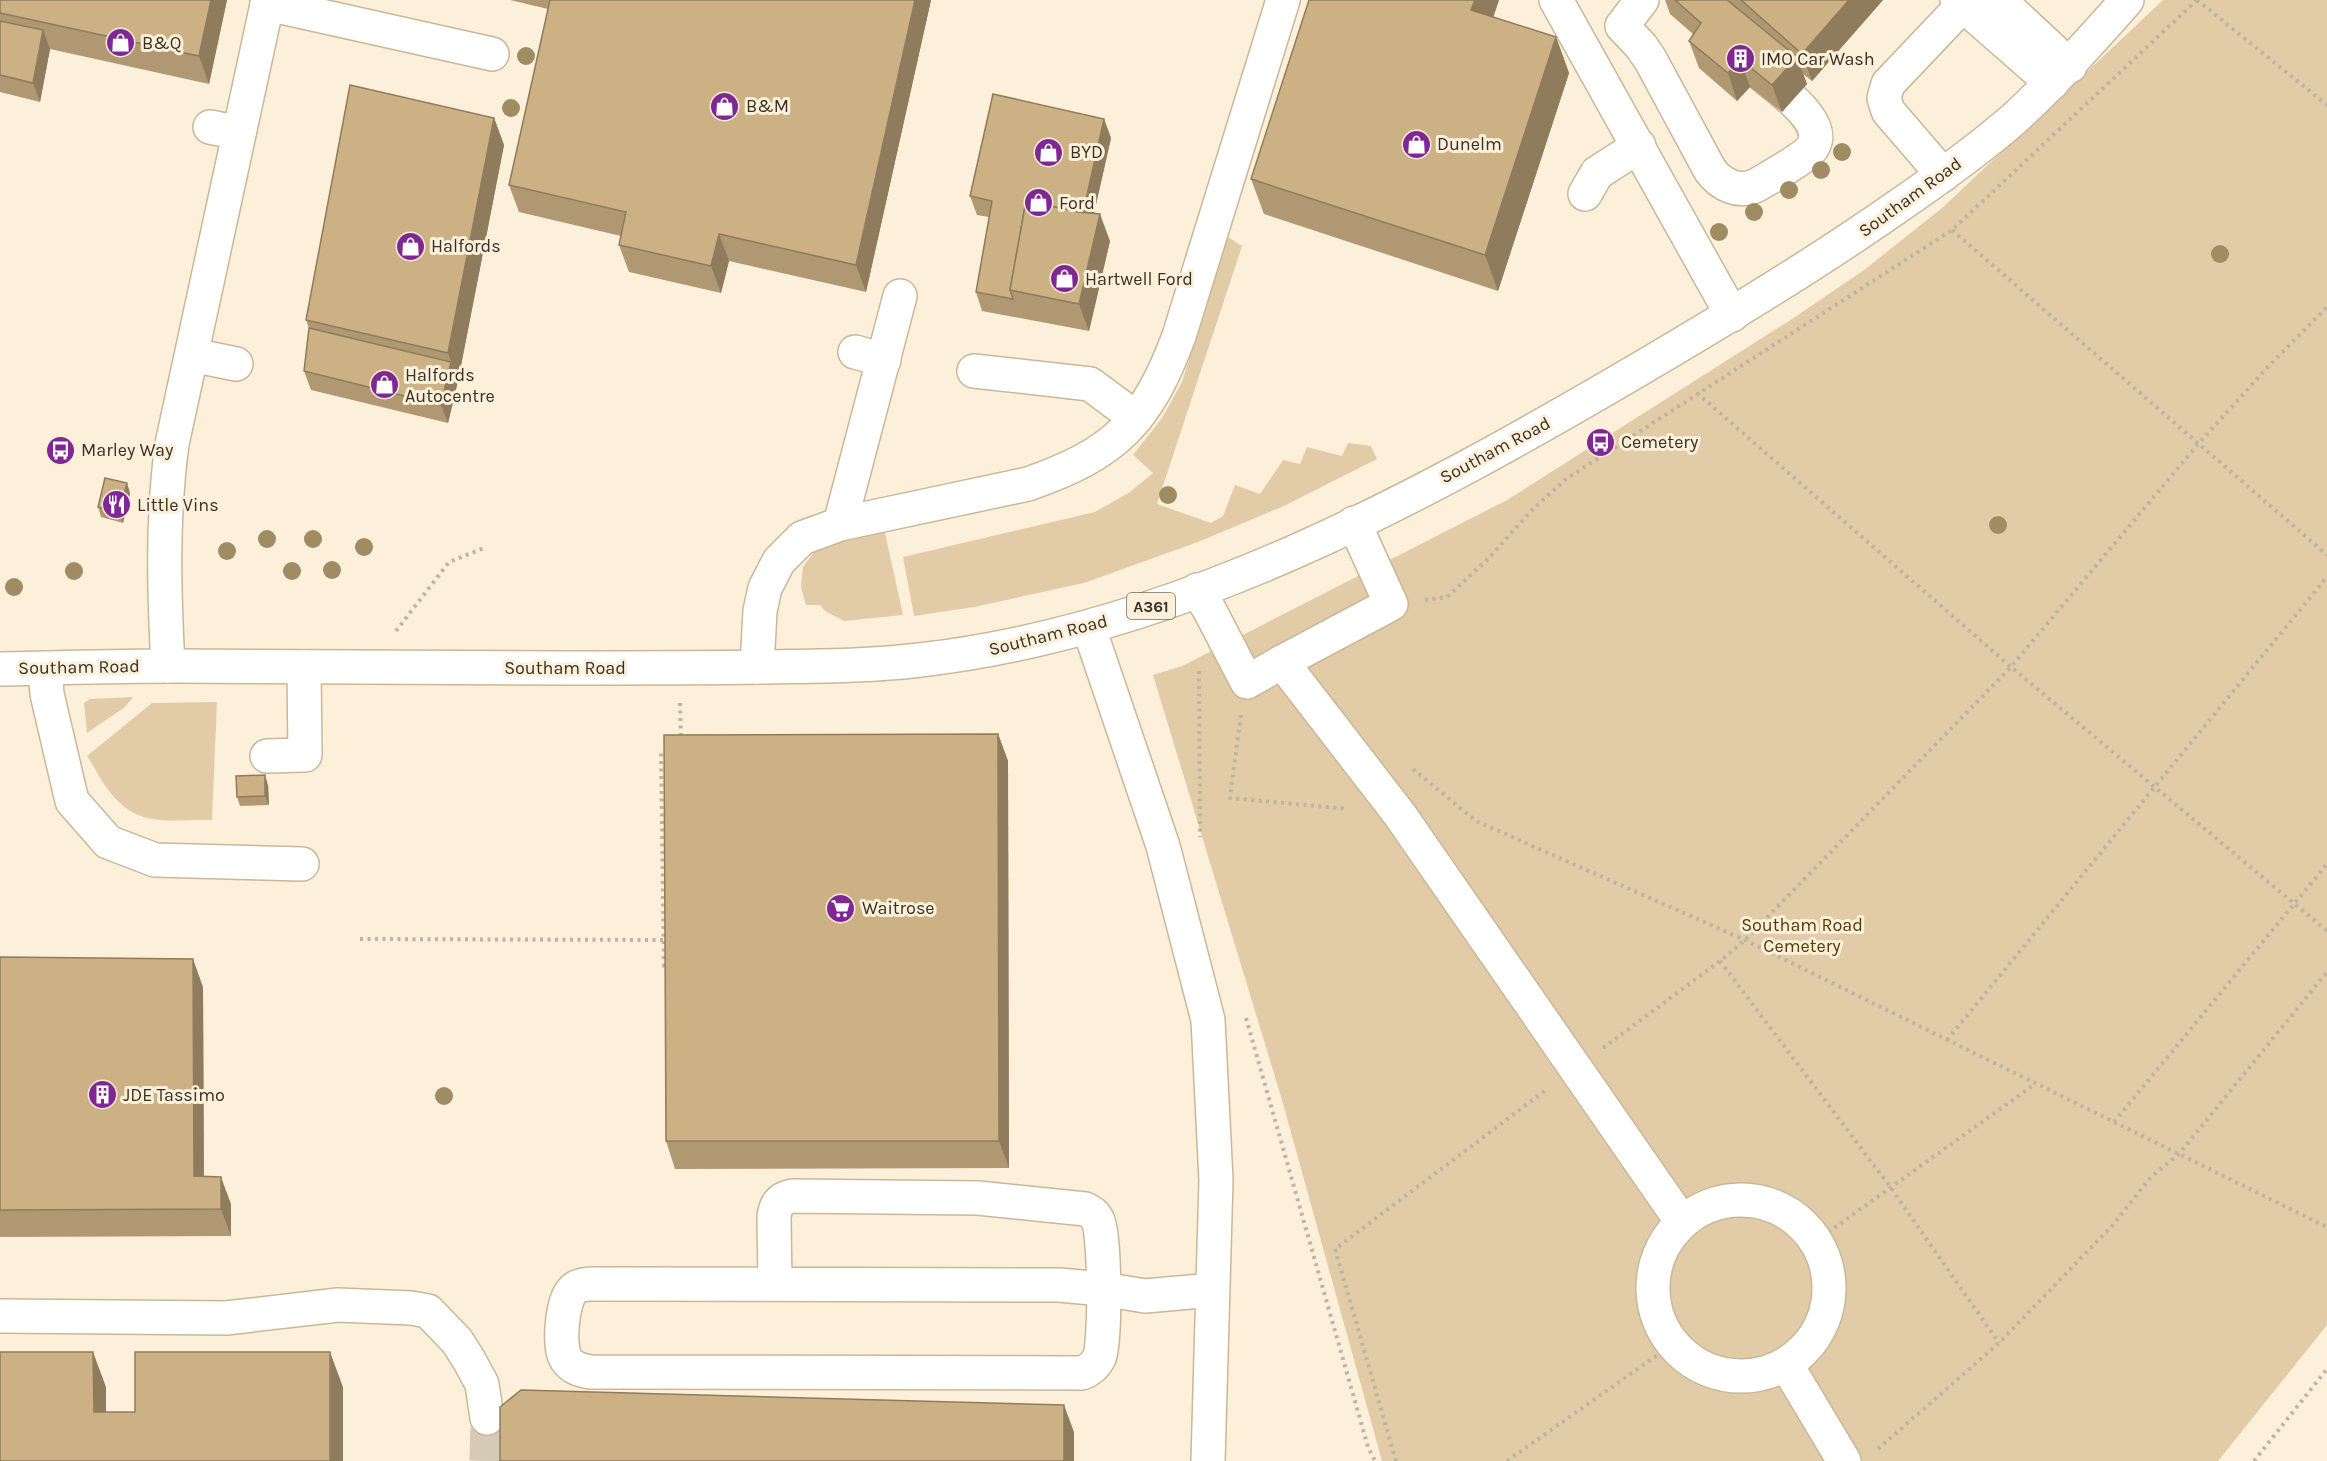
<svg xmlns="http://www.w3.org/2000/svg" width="2327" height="1461" font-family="Karla,sans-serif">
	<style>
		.green { fill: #e2cca7 }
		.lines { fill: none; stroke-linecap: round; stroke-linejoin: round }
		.minor-tunnel { stroke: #d5cab6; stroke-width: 33; stroke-dasharray: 33 16; stroke-linecap: butt }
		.minor-casing { stroke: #cbb797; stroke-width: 36 }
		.major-casing { stroke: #cbb797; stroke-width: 36 }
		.path { stroke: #beb4a1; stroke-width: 4; stroke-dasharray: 3 4.5; stroke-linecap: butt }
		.minor { stroke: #fff; stroke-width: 33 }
		.major { stroke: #fff; stroke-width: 33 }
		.tree { fill: #a08c63 }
		.wall { fill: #af9872 }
		.shaded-wall { fill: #8e7c5c }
		.building { fill: #cbb184; stroke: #8e7c5c; stroke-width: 1.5 }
		.labels { text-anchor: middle; stroke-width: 6; stroke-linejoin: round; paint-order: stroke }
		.shield { fill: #fcf0db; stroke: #736a5a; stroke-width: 1.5 }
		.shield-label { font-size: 16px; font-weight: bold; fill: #383023 }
		.poi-label { font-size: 18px; fill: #383023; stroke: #fcf0db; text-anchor: start }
		.street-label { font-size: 18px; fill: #383023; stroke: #fcf0db }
		.park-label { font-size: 18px; fill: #543a00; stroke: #fcf0db }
	</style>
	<rect width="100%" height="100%" fill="#fcf0db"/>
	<!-- green -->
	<g class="green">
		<polygon points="2163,0 2327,0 2327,1325 2218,1461 1382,1461 1282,1100 1153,675 1182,666 1507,500 1792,319 1864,270 1942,208"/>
		<polygon points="1228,237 1242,246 1157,504 1211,523 1223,516 1235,485 1260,494 1283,460 1300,464 1307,447 1342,456 1348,443 1371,446 1377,459 1284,506 1198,542 1084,583 974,607 914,616 903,557 1095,512 1130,492 1153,473 1133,455 1162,418 1182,382"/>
		<polygon points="884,528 903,615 844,621 825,611 820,605 806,605 801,587 803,567 818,546"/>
		<polygon points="133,697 125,707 87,733 84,703 90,699"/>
		<path d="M 217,702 L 212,820 C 163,819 135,830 104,784 C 98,775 93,765 87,756 L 152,703 Z"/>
	</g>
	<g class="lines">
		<!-- minor-tunnel -->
		<polyline class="minor-tunnel" points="486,1461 487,1418"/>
		<defs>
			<g id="minor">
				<polyline points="1556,0 1732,315"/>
				<path d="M 1642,0 L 1622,26 L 1641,46 L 1650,59 L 1710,170 C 1721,185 1739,194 1757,185 C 1770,177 1804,159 1812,148 C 1830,122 1775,86 1759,72"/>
				<polyline points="1957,0 2052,83"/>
				<polyline points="1999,0 2070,66"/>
				<polyline points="267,4 492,54"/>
				<polyline points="210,127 239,133"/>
				<polyline points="1943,175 1888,111 1884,98 1888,84 1963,5"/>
				<polyline points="1585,194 1597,173 1639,146"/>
				<polyline points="855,352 884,360"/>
				<polyline points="192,355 236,364"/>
				<polyline points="974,371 1090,384 1136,418"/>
				<polyline points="840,524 900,296"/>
				<polyline points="1197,590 1209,609 1247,682 1282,662 1400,815 1682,1222"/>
				<polyline points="1089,628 1163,846 1208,1020 1216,1180 1208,1461"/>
				<polyline points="1282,662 1391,604 1354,523"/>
				<path d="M 168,666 C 164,591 162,518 172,444 L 268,0"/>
				<path d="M 757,667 L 760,611 L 765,588 L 779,561 L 802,538 L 840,524 L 1028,484 C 1115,454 1147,422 1179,336 L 1283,0"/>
				<polyline points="45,668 47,694 72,801 108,842 155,860 302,864"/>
				<polyline points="267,756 305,755 304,667"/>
				<circle cx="1741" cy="1288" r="88"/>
				<path d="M 775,1284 L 774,1217 C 776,1204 779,1199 792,1196 L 978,1198 L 1085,1209 C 1091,1212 1095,1214 1098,1221 C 1105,1236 1106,1343 1099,1358 C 1095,1366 1090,1370 1082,1373 L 590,1372 C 580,1370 572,1368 566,1359 C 558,1347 562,1302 572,1291 C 577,1285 585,1284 593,1284 L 1059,1285 L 1103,1289 L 1145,1296 L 1212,1290"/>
				<polyline points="0,1316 226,1318 338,1305 411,1308 428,1311 457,1341 469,1360 482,1384 487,1418"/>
				<polyline points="1786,1364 1844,1461"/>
			</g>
			<path id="major" d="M 0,669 C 58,668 116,666 175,666 C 307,666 439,667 571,668 C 637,668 703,668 769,667 C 819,666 869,666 920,660 C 1177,631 1418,499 1638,370 C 1725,319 1811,267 1894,209 C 1935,181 1977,151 2015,118 C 2055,81 2091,41 2127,0"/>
		</defs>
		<!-- minor casing -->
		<use href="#minor" class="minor-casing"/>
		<!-- major casing -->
		<use href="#major" class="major-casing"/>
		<!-- path -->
		<g class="path">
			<polyline points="2197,0 2327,105"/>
			<polyline points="1952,230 2327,555"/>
			<polyline points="1697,393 2011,667 2327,931"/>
			<polyline points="1425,600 1447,597 1488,559 1533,509 1566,479 1952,230 2197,0"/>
			<polyline points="396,631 449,562 484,548"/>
			<polyline points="1199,671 1200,837"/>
			<polyline points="680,703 681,737"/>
			<polyline points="1241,715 1230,798 1348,809"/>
			<polyline points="667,752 661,752 664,966 668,966"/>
			<polyline points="1413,769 1476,821 1745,940 2327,1227"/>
			<polyline points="360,939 664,940"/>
			<polyline points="1720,961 1891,1188 1999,1343"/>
			<polyline points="1246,1018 1368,1447 1375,1461"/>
			<polyline points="1947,1040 2327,577"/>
			<polyline points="1603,1048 1720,961 1745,940 2011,667 2199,443 2266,369 2327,307"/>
			<polyline points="2114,1122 2327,864"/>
			<polyline points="1816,1241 2035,1084"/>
			<polyline points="1878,1449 1999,1343 2112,1226 2151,1177 2179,1154 2327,972"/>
			<polyline points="1396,1461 1335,1249 1546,1090"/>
			<polyline points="1507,1461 1673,1344"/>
			<polyline points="2254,1461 2327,1369"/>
		</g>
		<!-- minor -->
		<use href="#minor" class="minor"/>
		<!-- major -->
		<use href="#major" class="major"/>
	</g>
	<!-- trees -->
	<g class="tree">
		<circle cx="526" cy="56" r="9"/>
		<circle cx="511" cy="108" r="9"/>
		<circle cx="1842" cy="152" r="9"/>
		<circle cx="1821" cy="170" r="9"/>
		<circle cx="1789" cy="190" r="9"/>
		<circle cx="1754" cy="212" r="9"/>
		<circle cx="1719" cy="232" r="9"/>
		<circle cx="2220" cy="254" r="9"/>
		<circle cx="1168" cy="495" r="9"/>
		<circle cx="1998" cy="525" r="9"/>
		<circle cx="267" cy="539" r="9"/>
		<circle cx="313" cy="539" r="9"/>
		<circle cx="364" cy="547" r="9"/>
		<circle cx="227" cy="551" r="9"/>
		<circle cx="332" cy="570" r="9"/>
		<circle cx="74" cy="571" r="9"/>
		<circle cx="292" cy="571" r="9"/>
		<circle cx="14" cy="587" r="9"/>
		<circle cx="444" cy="1096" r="9"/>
	</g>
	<!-- wall -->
	<g class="wall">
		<polygon points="0,0 227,0 209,84 50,49 40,102 0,92"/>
		<polygon points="510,0 931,0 866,292 729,261 721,293 629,272 619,245 621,236 519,212 509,185 548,9"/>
		<polygon points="1309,0 1499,0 1493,17 1556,37 1569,73 1498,291 1264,214 1251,179"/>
		<polygon points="1665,0 1883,0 1812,81 1803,74 1807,84 1782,112 1750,87 1737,101 1699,68 1689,41 1693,34 1670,14"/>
		<polygon points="494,118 504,145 458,381 448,423 311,390 304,371 309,328 306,320"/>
		<polygon points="1104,119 1111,138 1094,213 1110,241 1089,331 982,311 976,292 989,217 977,215 970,196"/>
		<polygon points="130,493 123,523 101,517 98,507"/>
		<polygon points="998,734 1008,761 1009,1168 675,1169 666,1141"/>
		<polygon points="268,785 269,805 240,806 237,797"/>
		<polygon points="0,957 203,987 204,1177 231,1204 231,1236 0,1237"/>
	</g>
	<!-- shaded-wall -->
	<g class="shaded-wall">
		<polygon points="211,0 227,0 209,84 199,56"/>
		<polygon points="915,0 931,0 866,292 856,265"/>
		<polygon points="1475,0 1499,0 1484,45 1471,10"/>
		<polygon points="1849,0 1883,0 1812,81 1802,54"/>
		<polygon points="43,30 50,49 40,102 33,83"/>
		<polygon points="1556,37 1569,73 1498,291 1485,255"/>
		<polygon points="1797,57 1807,84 1782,112 1772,85"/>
		<polygon points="1740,59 1750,87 1737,101 1728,73"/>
		<polygon points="494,118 504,145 458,381 448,353"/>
		<polygon points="1104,119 1111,138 1088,240 1081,221"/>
		<polygon points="1100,214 1110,241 1089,331 1079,304"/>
		<polygon points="719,234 729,261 721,293 711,266"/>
		<polygon points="451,362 458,381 448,423 441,405"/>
		<polygon points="127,483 130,493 123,523 119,513"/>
		<polygon points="998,734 1008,761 1009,1168 999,1141"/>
		<polygon points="265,775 268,785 269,805 265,796"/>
		<polygon points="193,959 203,987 204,1204 194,1176"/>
		<polygon points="221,1177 231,1204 231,1236 221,1209"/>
		<polygon points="93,1352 106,1387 106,1448 94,1412"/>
		<polygon points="330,1352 343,1387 343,1461 330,1461"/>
		<polygon points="1064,1405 1074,1432 1074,1461 1064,1461"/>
	</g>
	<!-- building -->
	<g class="building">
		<polygon points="0,0 211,0 199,56 0,13"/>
		<polygon points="550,0 915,0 856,265 719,234 711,266 619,245 626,212 509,185"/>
		<polygon points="1309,0 1475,0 1471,10 1556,37 1485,255 1251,179"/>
		<polygon points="1675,0 1727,0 1797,57 1772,85 1740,59 1728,73 1689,41 1701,23"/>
		<polygon points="1741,0 1849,0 1802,54"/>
		<polygon points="0,21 43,30 33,83 0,75"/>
		<polygon points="350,85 494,118 448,353 306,320"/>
		<polygon points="993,94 1104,119 1083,213 1026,201 1010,290 1013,299 976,292 992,201 970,196"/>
		<polygon points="1026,201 1078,212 1100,214 1079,304 1010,290"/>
		<polygon points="309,328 451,362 441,405 304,371"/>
		<polygon points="105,478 127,483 119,513 98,507"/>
		<polygon points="998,734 999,1141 666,1141 664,735"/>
		<polygon points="265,775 265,796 237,797 236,776"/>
		<polygon points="0,957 193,959 194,1176 221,1177 221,1209 0,1210"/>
		<polygon points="0,1352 93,1352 94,1412 135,1412 135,1352 330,1352 330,1461 0,1461"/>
		<polygon points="521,1390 1064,1405 1064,1461 500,1461 500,1407"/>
	</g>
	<!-- icons -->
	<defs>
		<symbol id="shop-disc" viewBox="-11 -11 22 22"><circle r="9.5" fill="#812794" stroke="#fcf0db"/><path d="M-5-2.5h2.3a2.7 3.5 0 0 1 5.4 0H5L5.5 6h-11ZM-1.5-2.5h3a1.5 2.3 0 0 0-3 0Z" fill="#fff"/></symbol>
		<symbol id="building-disc" viewBox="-11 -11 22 22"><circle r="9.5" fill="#812794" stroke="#fcf0db"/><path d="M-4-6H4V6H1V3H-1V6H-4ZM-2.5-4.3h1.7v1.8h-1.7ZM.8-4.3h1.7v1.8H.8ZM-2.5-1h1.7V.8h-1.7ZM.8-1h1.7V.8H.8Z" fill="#fff"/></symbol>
		<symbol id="bus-disc" viewBox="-11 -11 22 22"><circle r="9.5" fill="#812794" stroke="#fcf0db"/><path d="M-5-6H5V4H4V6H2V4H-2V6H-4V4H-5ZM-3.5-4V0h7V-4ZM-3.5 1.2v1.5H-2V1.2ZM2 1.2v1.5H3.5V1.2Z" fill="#fff"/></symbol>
		<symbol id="restaurant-disc" viewBox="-11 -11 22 22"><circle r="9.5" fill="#812794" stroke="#fcf0db"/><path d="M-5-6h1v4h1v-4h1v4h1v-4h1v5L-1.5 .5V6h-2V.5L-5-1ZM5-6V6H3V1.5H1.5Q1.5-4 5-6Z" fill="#fff"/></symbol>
		<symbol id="supermarket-disc" viewBox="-11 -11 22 22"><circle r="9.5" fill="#812794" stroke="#fcf0db"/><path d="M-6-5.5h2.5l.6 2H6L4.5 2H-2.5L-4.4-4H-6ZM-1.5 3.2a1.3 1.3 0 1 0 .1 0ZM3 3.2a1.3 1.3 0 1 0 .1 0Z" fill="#fff"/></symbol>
	</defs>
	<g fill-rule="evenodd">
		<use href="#shop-disc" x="104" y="26" width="33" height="33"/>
		<use href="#building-disc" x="1724" y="42" width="33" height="33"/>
		<use href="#shop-disc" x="708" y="90" width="33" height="33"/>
		<use href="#shop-disc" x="1400" y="128" width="33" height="33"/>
		<use href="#shop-disc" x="1032" y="136" width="33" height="33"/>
		<use href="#shop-disc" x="1022" y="186" width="33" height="33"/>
		<use href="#shop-disc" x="394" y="230" width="33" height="33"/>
		<use href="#shop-disc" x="1048" y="262" width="33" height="33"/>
		<use href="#shop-disc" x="368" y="368" width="33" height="33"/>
		<use href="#bus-disc" x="1584" y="426" width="33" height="33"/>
		<use href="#bus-disc" x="44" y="434" width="33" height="33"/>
		<use href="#restaurant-disc" x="100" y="488" width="33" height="33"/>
		<use href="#supermarket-disc" x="824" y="892" width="33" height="33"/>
		<use href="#building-disc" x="86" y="1078" width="33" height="33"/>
	</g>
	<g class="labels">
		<!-- shield labels -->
		<rect class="shield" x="1127" y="593" width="48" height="26" rx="4.5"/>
		<g class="shield-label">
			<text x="1151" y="612">A361</text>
		</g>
		<!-- poi labels -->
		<g class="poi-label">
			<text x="142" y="49">B&amp;Q</text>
			<text x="1761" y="65">IMO Car Wash</text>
			<text x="746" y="112">B&amp;M</text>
			<text x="1437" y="150">Dunelm</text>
			<text x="1070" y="158">BYD</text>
			<text x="1059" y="209">Ford</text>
			<text x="431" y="252">Halfords</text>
			<text x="1085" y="285">Hartwell Ford</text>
			<text x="405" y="381">Halfords<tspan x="405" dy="21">Autocentre</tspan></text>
			<text x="1621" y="448">Cemetery</text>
			<text x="81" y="456">Marley Way</text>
			<text x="137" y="511">Little Vins</text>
			<text x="862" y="914">Waitrose</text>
			<text x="123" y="1101">JDE Tassimo</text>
		</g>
		<!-- street labels -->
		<g class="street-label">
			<text transform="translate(1910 197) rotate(-36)" y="6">Southam Road</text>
			<text transform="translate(1495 450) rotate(-28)" y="6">Southam Road</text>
			<text transform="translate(1048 635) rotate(-14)" y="6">Southam Road</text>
			<text transform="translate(79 667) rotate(-1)" y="6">Southam Road</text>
			<text x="565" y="674">Southam Road</text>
		</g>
		<!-- park labels -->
		<g class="park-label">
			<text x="1802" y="931">Southam Road<tspan x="1802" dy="21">Cemetery</tspan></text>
		</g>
	</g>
</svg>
